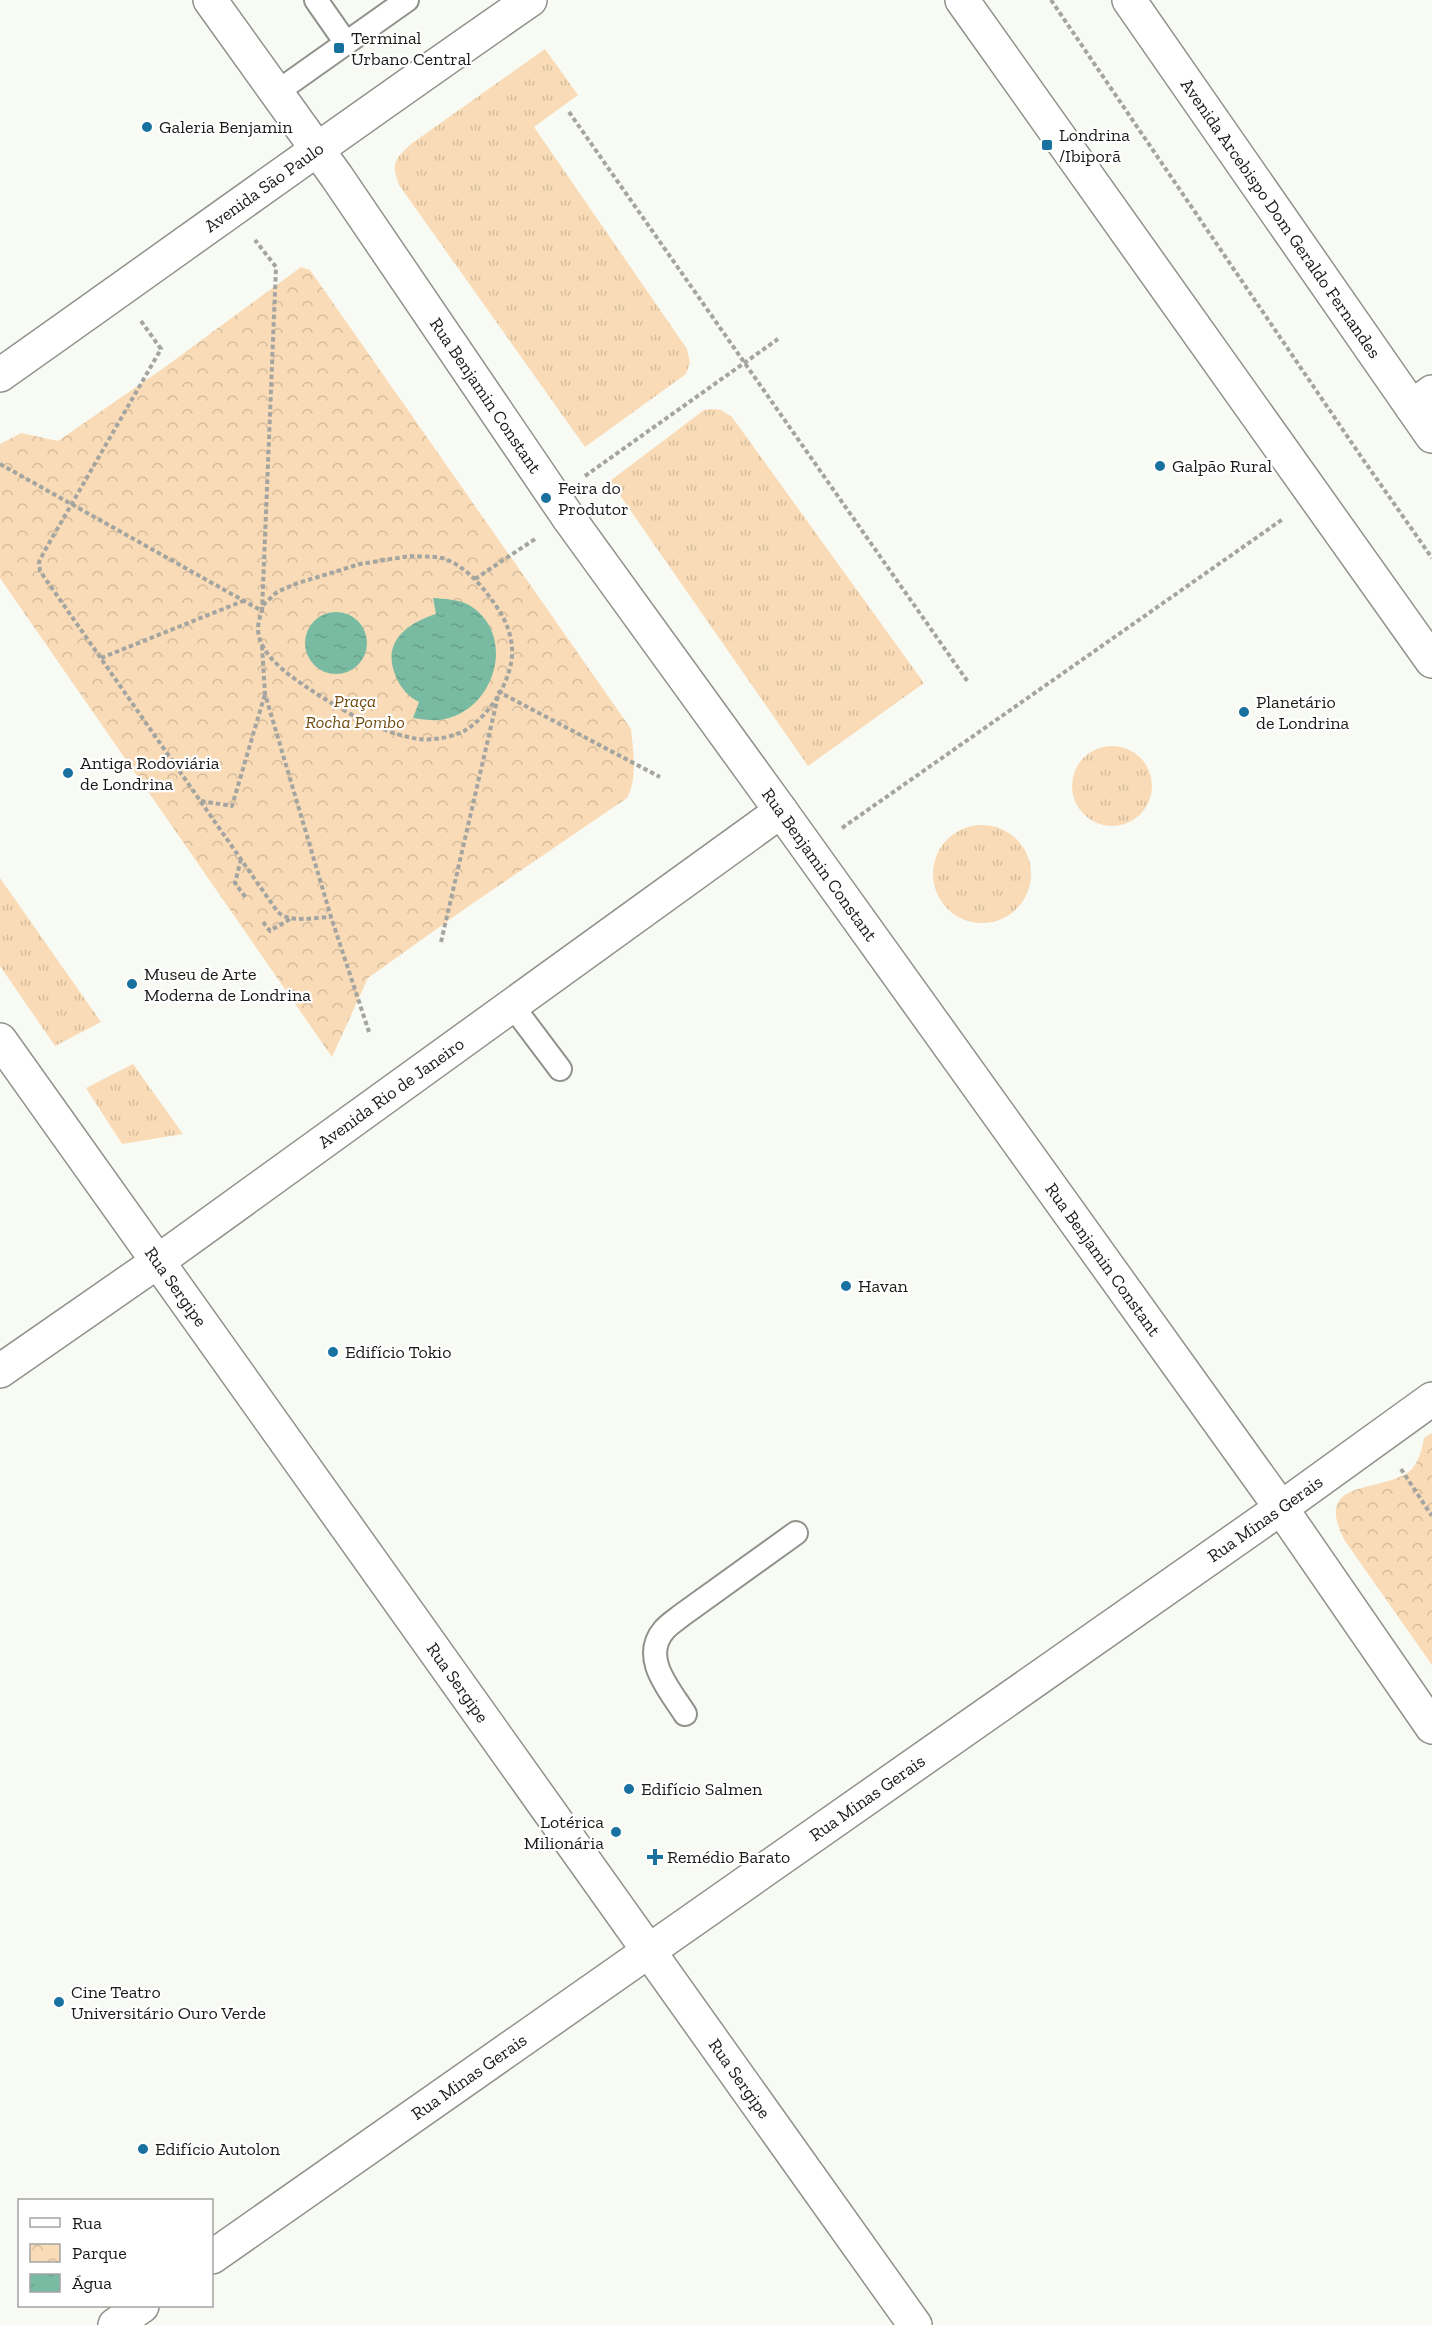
<svg xmlns="http://www.w3.org/2000/svg" width="1432" height="2325" font-family="'Zilla Slab',serif">
	<style>
		.grass { fill: url(#grass-tufts) }
		.park { fill: url(#park-crowns) }
		.water { fill: url(#water-ripples) }
		.lines { fill: none; stroke-linecap: round; stroke-linejoin: round }
		.service-casing { stroke: #90928c; stroke-width: 26 }
		.minor-casing { stroke: #90928c; stroke-width: 36 }
		.tertiary-casing { stroke: #90928c; stroke-width: 36 }
		.secondary-casing { stroke: #90928c; stroke-width: 36 }
		.primary-casing { stroke: #90928c; stroke-width: 36 }
		.path { stroke: #a4a5a1; stroke-width: 4; stroke-dasharray: 4.5 3; stroke-linecap: butt }
		.service { stroke: #fff; stroke-width: 22 }
		.minor { stroke: #fff; stroke-width: 33 }
		.tertiary { stroke: #fff; stroke-width: 33 }
		.secondary { stroke: #fff; stroke-width: 33 }
		.primary { stroke: #fff; stroke-width: 33 }
		.poi-dot { fill: #1971a0; stroke: #fff; stroke-width: 2 }
		.labels { text-anchor: middle; stroke-width: 4.5; stroke-linejoin: round; paint-order: stroke }
		.poi-label { font-size: 18px; fill: #1a1b19; stroke: #fff; text-anchor: start }
		.street-label { font-size: 18px; fill: #1a1b19; stroke: #fff }
		.park-label { font-size: 18px; font-style: italic; fill: #724d14; stroke: #fff }
	</style>
	<defs>
		<pattern id="grass-tufts" width="24" height="20" patternUnits="userSpaceOnUse" patternTransform="scale(1.5)"><rect width="24" height="20" fill="#f9dcb7"/><path d="M3 7l-1-3M5 7V3M7 7l1-3M15 17l-1-3M17 17v-4M19 17l1-3" fill="none" stroke="#d5bc9d"/></pattern>
		<pattern id="park-crowns" width="20" height="18" patternUnits="userSpaceOnUse" patternTransform="scale(1.5)"><rect width="20" height="18" fill="#f9dcb7"/><path d="M2 6a3 3 0 1 1 6 0M12 15a3 3 0 1 1 6 0" fill="none" stroke="#d5bc9d"/></pattern>
		<pattern id="water-ripples" width="26" height="14" patternUnits="userSpaceOnUse" patternTransform="scale(1.5)"><rect width="26" height="14" fill="#79bba2"/><path d="M2 4q2-2 4 0t4 0M15 11q2-2 4 0t4 0" fill="none" stroke="#68a08b"/></pattern>
	</defs>
	<rect width="100%" height="100%" fill="#f8faf4"/>
	<!-- grass -->
	<g class="grass">
		<path d="M 545,49 L 578,95 L 534,127 L 687,349 L 690,363 L 686,374 L 585,447 L 399,185 C 391,163 394,160 411,144 Z"/>
		<polygon points="712,409 721,410 732,417 924,683 808,766 610,481 704,410"/>
		<circle cx="1112" cy="786" r="40"/>
		<circle cx="982" cy="874" r="49"/>
		<polygon points="0,878 101,1022 55,1046 0,966"/>
		<polygon points="133,1064 183,1134 122,1144 86,1088"/>
	</g>
	<!-- park -->
	<g class="park">
		<path d="M 301,267 L 310,270 L 631,729 C 633,750 638,779 627,798 L 466,908 L 368,978 L 332,1057 L 0,578 L 0,444 L 21,433 L 58,441 L 165,367 Z"/>
		<path d="M 1432,1433 L 1432,1665 L 1345,1541 C 1310,1475 1385,1495 1412,1469 C 1419,1461 1422,1449 1424,1438 Z"/>
	</g>
	<!-- water -->
	<g class="water">
		<path d="M 433,598 C 445,599 458,599 469,605 C 517,634 496,708 445,719 C 435,722 423,719 413,718 L 419,702 C 410,698 404,691 399,683 C 379,646 402,625 436,614 Z"/>
		<circle cx="336" cy="643" r="31"/>
	</g>
	<g class="lines">
		<defs>
			<g id="service">
				<polyline points="316,0 346,43"/>
				<polyline points="277,92 407,0"/>
				<polyline points="511,1004 560,1069"/>
				<path d="M 685,1714 C 670,1690 640,1658 664,1630 C 669,1624 676,1620 682,1615 L 796,1533"/>
			</g>
			<g id="minor">
				<polyline points="1412,407 1432,392"/>
				<path id="s1" d="M 212,2257 L 1281,1508 L 1432,1399"/>
				<polyline points="115,2325 142,2306"/>
			</g>
			<g id="tertiary">
				<path id="s2" d="M 210,0 L 337,177 L 568,517 L 781,811 L 1281,1508 L 1432,1727"/>
				<path id="s3" d="M 0,375 C 177,250 352,123 530,0"/>
				<path id="s4" d="M 0,1371 L 157,1262 L 781,811"/>
			</g>
			<g id="secondary">
				<path id="s5" d="M 0,1040 L 915,2325"/>
			</g>
			<g id="primary">
				<polyline points="962,0 1432,661"/>
				<path id="s6" d="M 1129,0 L 1432,436"/>
			</g>
		</defs>
		<!-- service casing -->
		<use href="#service" class="service-casing"/>
		<!-- minor casing -->
		<use href="#minor" class="minor-casing"/>
		<!-- tertiary casing -->
		<use href="#tertiary" class="tertiary-casing"/>
		<!-- secondary casing -->
		<use href="#secondary" class="secondary-casing"/>
		<!-- primary casing -->
		<use href="#primary" class="primary-casing"/>
		<!-- path -->
		<g class="path">
			<polyline points="1051,0 1360,455 1432,558"/>
			<polyline points="569,112 968,682"/>
			<path d="M 141,321 L 161,349 L 44,552 L 39,562 L 40,571 L 277,911 C 288,924 314,917 331,917"/>
			<polyline points="0,464 262,611 276,267 255,240"/>
			<polyline points="585,476 778,339"/>
			<path d="M 410,556 C 420,557 432,556 442,558 C 459,563 475,578 485,591 C 499,609 510,624 512,648 C 514,678 490,716 464,731 C 452,737 432,741 419,739 C 382,734 339,709 308,688 C 291,677 263,657 259,636 C 256,626 261,615 263,605 L 277,592 L 295,584 L 360,564 Z"/>
			<polyline points="475,579 535,539"/>
			<polyline points="262,646 265,694 331,917 369,1032"/>
			<polyline points="101,658 243,601"/>
			<polyline points="201,801 232,806 265,694"/>
			<polyline points="842,828 1283,519"/>
			<polyline points="241,859 235,883 246,898"/>
			<polyline points="263,922 270,931 290,919"/>
			<polyline points="441,942 499,692 660,777"/>
			<polyline points="1401,1469 1432,1516"/>
		</g>
		<!-- service -->
		<use href="#service" class="service"/>
		<!-- minor -->
		<use href="#minor" class="minor"/>
		<!-- tertiary -->
		<use href="#tertiary" class="tertiary"/>
		<!-- secondary -->
		<use href="#secondary" class="secondary"/>
		<!-- primary -->
		<use href="#primary" class="primary"/>
	</g>
	<!-- markers -->
	<g class="poi-dot">
		<rect x="333" y="42" width="12" height="12" rx="3"/>
		<circle cx="147" cy="127" r="6"/>
		<rect x="1041" y="139" width="12" height="12" rx="3"/>
		<circle cx="1160" cy="466" r="6"/>
		<circle cx="546" cy="498" r="6"/>
		<circle cx="1244" cy="712" r="6"/>
		<circle cx="68" cy="773" r="6"/>
		<circle cx="132" cy="984" r="6"/>
		<circle cx="846" cy="1286" r="6"/>
		<circle cx="333" cy="1352" r="6"/>
		<circle cx="629" cy="1789" r="6"/>
		<circle cx="616" cy="1832" r="6"/>
		<path d="M652 1848h6v6h6v6h-6v6h-6v-6h-6v-6h6z"/>
		<circle cx="59" cy="2002" r="6"/>
		<circle cx="143" cy="2149" r="6"/>
	</g>
	<g class="labels">
		<!-- poi labels -->
		<g class="poi-label">
			<text x="351" y="44">Terminal<tspan x="351" dy="21">Urbano Central</tspan></text>
			<text x="159" y="133">Galeria Benjamin</text>
			<text x="1059" y="141">Londrina<tspan x="1059" dy="21">/Ibiporã</tspan></text>
			<text x="1172" y="472">Galpão Rural</text>
			<text x="558" y="494">Feira do<tspan x="558" dy="21">Produtor</tspan></text>
			<text x="1256" y="708">Planetário<tspan x="1256" dy="21">de Londrina</tspan></text>
			<text x="80" y="769">Antiga Rodoviária<tspan x="80" dy="21">de Londrina</tspan></text>
			<text x="144" y="980">Museu de Arte<tspan x="144" dy="21">Moderna de Londrina</tspan></text>
			<text x="858" y="1292">Havan</text>
			<text x="345" y="1358">Edifício Tokio</text>
			<text x="641" y="1795">Edifício Salmen</text>
			<text x="604" y="1828" text-anchor="end">Lotérica<tspan x="604" dy="21">Milionária</tspan></text>
			<text x="667" y="1863">Remédio Barato</text>
			<text x="71" y="1998">Cine Teatro<tspan x="71" dy="21">Universitário Ouro Verde</tspan></text>
			<text x="155" y="2155">Edifício Autolon</text>
		</g>
		<!-- street labels -->
		<g class="street-label">
			<text dy="6" stroke="none"><textPath href="#s3" startOffset="324">Avenida São Paulo</textPath></text>
			<text dy="6" stroke="none"><textPath href="#s6" startOffset="266">Avenida Arcebispo Dom Geraldo Fernandes</textPath></text>
			<text dy="6" stroke="none"><textPath href="#s2" startOffset="482">Rua Benjamin Constant</textPath></text>
			<text dy="6" stroke="none"><textPath href="#s2" startOffset="1058">Rua Benjamin Constant</textPath></text>
			<text dy="6" stroke="none"><textPath href="#s4" startOffset="480">Avenida Rio de Janeiro</textPath></text>
			<text dy="6" stroke="none"><textPath href="#s2" startOffset="1544">Rua Benjamin Constant</textPath></text>
			<text dy="6" stroke="none"><textPath href="#s5" startOffset="303">Rua Sergipe</textPath></text>
			<text dy="6" stroke="none"><textPath href="#s1" startOffset="1286">Rua Minas Gerais</textPath></text>
			<text dy="6" stroke="none"><textPath href="#s5" startOffset="789">Rua Sergipe</textPath></text>
			<text dy="6" stroke="none"><textPath href="#s1" startOffset="800">Rua Minas Gerais</textPath></text>
			<text dy="6" stroke="none"><textPath href="#s1" startOffset="314">Rua Minas Gerais</textPath></text>
			<text dy="6" stroke="none"><textPath href="#s5" startOffset="1275">Rua Sergipe</textPath></text>
		</g>
		<!-- park labels -->
		<g class="park-label">
			<text x="355" y="707">Praça<tspan x="355" dy="21">Rocha Pombo</tspan></text>
		</g>
	</g>
	<!-- legend -->
	<rect x="18" y="2199" width="195" height="108" fill="#ffffff" stroke="#a3a4a3" stroke-width="1.5"/>
	<rect x="30" y="2218" width="30" height="9" fill="#ffffff" stroke="#a3a4a3" stroke-width="1.5"/>
	<text x="72" y="2229" font-size="18" fill="#1a1b19">Rua</text>
	<rect x="30" y="2244" width="30" height="18" fill="url(#park-crowns)" stroke="#a3a4a3" stroke-width="1.5"/>
	<text x="72" y="2259" font-size="18" fill="#1a1b19">Parque</text>
	<rect x="30" y="2274" width="30" height="18" fill="url(#water-ripples)" stroke="#a3a4a3" stroke-width="1.5"/>
	<text x="72" y="2289" font-size="18" fill="#1a1b19">Água</text>
</svg>
